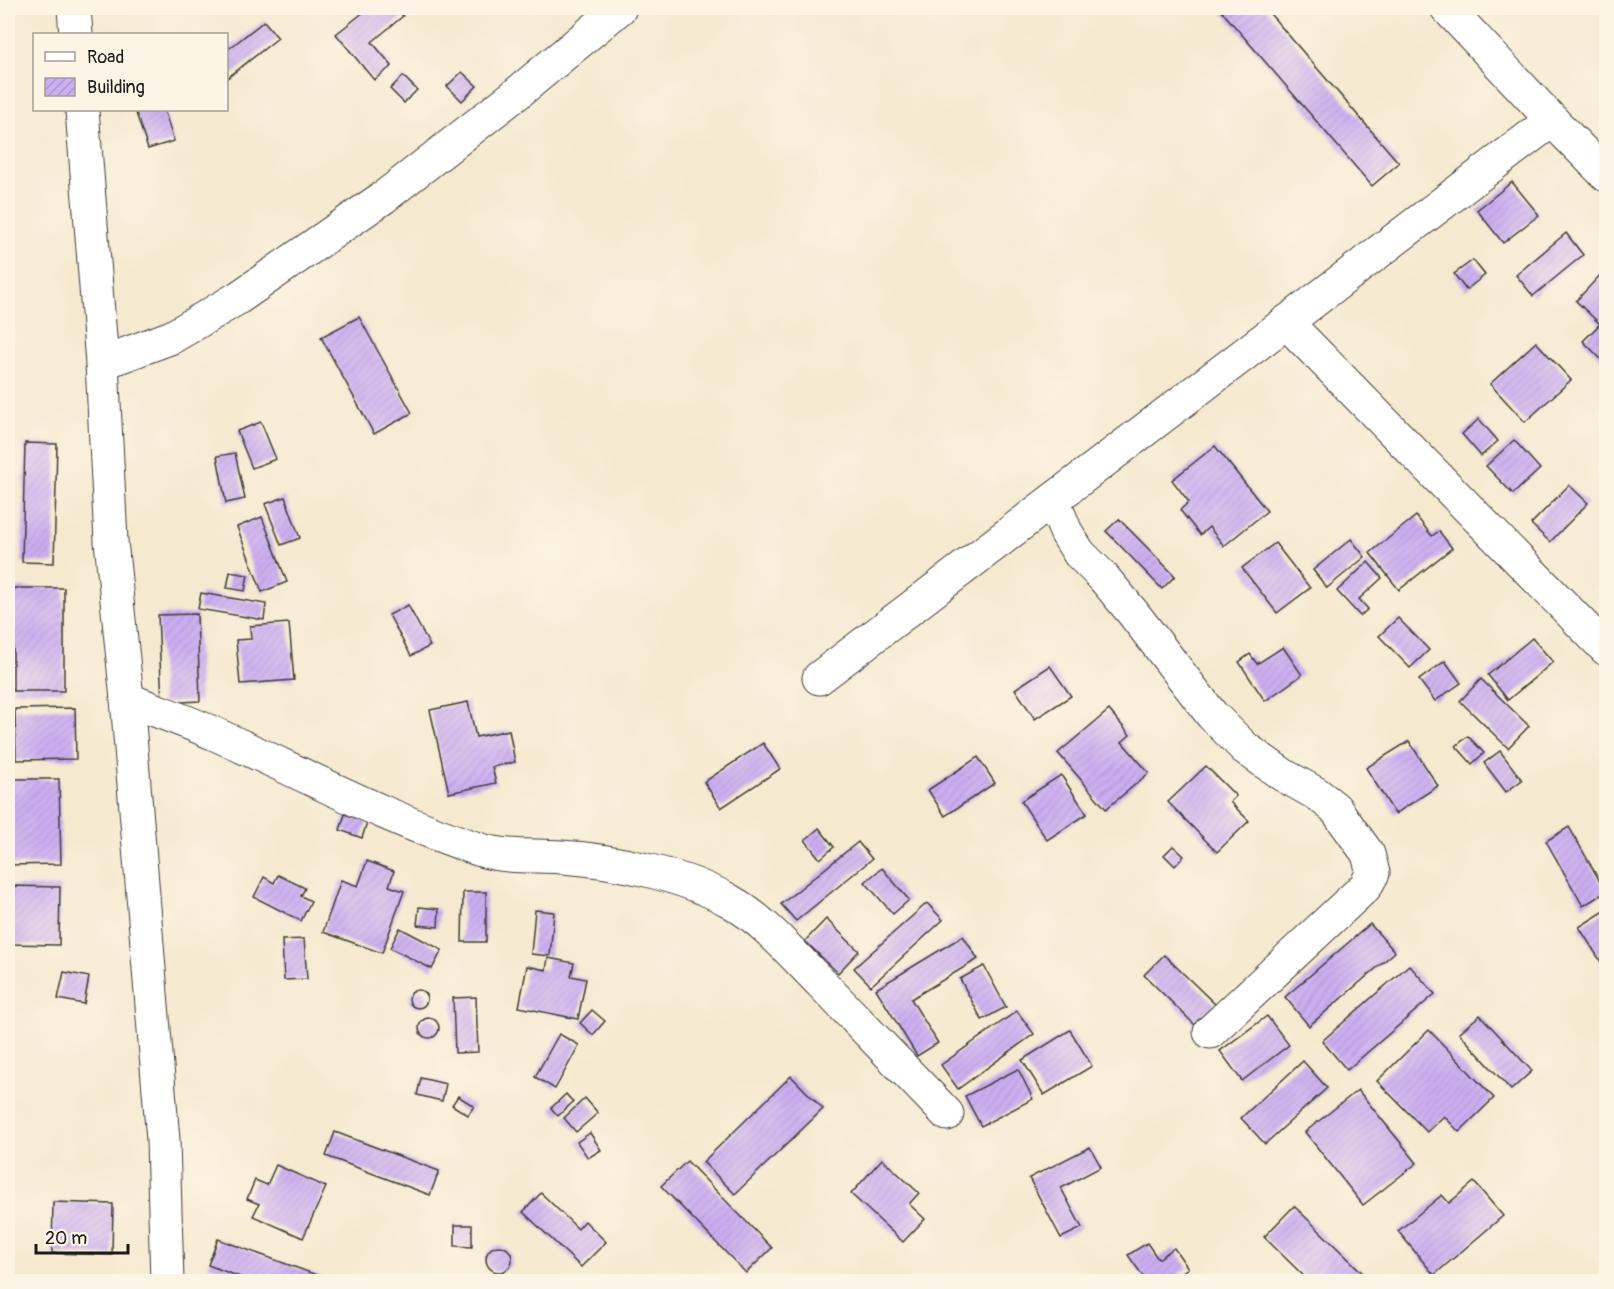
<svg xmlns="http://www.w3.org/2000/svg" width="1614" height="1289" font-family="Pangolin,sans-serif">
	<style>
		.building { fill: url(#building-hatch) }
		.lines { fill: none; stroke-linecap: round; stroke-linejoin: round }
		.minor-casing { stroke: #3d3b37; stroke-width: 35 }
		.minor { stroke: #fff; stroke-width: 33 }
	</style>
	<defs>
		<pattern id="building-hatch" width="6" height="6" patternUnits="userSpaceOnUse" patternTransform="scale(1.5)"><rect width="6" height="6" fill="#ccaff2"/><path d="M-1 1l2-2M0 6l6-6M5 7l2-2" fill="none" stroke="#af96cf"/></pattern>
	</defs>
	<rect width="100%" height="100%" fill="#fcf5e5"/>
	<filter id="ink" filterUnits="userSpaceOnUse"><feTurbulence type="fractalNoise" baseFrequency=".0167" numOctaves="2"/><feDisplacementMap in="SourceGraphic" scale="12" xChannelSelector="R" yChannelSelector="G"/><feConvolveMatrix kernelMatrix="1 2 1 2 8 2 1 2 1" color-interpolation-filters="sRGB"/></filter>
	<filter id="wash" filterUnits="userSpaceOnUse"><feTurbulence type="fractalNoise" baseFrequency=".008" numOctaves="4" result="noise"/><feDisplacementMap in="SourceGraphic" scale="24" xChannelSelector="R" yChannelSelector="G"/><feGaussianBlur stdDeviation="1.35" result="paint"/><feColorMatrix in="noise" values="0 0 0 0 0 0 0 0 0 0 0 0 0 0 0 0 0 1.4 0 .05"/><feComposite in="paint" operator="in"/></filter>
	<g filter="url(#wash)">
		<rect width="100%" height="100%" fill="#f5e9cf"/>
		<g id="blocks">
			<!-- building -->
			<g class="building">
				<polygon points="369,8 396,8 403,16 372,42 392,66 374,80 336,34"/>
				<polygon points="1219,8 1265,8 1399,163 1372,186"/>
				<polygon points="264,21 278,38 226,79 226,51"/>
				<polygon points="462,72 477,86 462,101 447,86"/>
				<polygon points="403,76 417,90 404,103 390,89"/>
				<polygon points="135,110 164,110 174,141 148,149"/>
				<polygon points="1512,182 1539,215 1503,243 1477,210"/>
				<polygon points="1566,233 1583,255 1533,296 1516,275"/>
				<polygon points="1473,260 1485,275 1466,290 1454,274"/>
				<polygon points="1603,272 1606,275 1606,364 1583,341 1600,324 1576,301"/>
				<polygon points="359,317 412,413 374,434 321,337"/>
				<polygon points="1536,342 1571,380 1525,422 1490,384"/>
				<polygon points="1479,419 1498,441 1481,456 1462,434"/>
				<polygon points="261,422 276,459 252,468 237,431"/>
				<polygon points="1514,440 1540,469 1513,494 1486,466"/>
				<polygon points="25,443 57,444 54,563 22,562"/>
				<polygon points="1215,446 1267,511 1224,546 1209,527 1200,535 1180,510 1189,502 1172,480"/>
				<polygon points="235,453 245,499 226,503 217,456"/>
				<polygon points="1569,485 1588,503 1550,542 1531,524"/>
				<polygon points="285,497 300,538 281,545 265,504"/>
				<polygon points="1416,516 1432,536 1439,531 1452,548 1399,590 1370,553"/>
				<polygon points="262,517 287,582 262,592 237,527"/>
				<polygon points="1119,519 1175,576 1162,589 1106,531"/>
				<polygon points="1351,539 1365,557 1327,588 1313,570"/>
				<polygon points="1275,543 1310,588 1277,613 1242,568"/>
				<polygon points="1368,562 1382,578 1359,599 1368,609 1360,616 1337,591"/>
				<polygon points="230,572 248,575 245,591 227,588"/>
				<rect x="13" y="588" width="51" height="103"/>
				<polygon points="201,593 266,604 264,620 198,609"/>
				<polygon points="408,605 430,646 411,656 389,615"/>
				<polygon points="197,614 200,701 162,703 158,615"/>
				<polygon points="1398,618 1429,650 1410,668 1379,636"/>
				<polygon points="289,623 294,680 240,684 236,640 251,639 250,626"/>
				<polygon points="1532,638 1553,662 1508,700 1488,675"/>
				<polygon points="1283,647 1302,675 1265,701 1239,662 1250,654 1257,664"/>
				<polygon points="1445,661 1461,683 1435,701 1419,680"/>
				<polygon points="1050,666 1071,696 1035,719 1015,689"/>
				<polygon points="1481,679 1529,726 1508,748 1460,701"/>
				<polygon points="468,702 476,737 509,730 515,762 492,767 496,783 449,793 430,710"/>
				<polygon points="75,708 76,759 16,760 15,709"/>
				<polygon points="1109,710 1130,735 1122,742 1149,773 1106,809 1058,753"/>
				<polygon points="1468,736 1484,753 1472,764 1456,746"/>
				<polygon points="1409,741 1438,786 1395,814 1366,768"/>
				<polygon points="763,743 780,769 721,808 704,782"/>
				<polygon points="1500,751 1522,780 1506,792 1484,763"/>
				<polygon points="978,757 995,783 945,816 928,790"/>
				<polygon points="1206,766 1236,796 1230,802 1249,821 1217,852 1168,802"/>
				<polygon points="1061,775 1087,814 1047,840 1021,801"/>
				<polygon points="8,779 59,779 61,864 8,865"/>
				<polygon points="345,814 367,822 362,838 340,830"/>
				<polygon points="1569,827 1606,892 1583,906 1546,841"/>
				<polygon points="819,828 834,847 820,859 805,840"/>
				<polygon points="858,842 872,859 796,921 781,904"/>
				<polygon points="1173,846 1184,856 1175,866 1164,855"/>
				<polygon points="367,861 394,871 389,886 404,891 382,953 323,932 341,880 358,886"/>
				<polygon points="882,868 909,900 893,914 865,882"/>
				<polygon points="278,875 305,888 301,896 311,901 301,921 254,897 264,877 274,883"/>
				<polygon points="8,886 60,887 59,945 8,944"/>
				<polygon points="463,892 486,892 486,942 462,942"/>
				<polygon points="927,903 943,920 871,986 854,968"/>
				<polygon points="419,907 439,909 438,927 417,925"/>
				<polygon points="535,910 554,912 550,956 531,954"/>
				<polygon points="1606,910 1606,970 1579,927"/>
				<polygon points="826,919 859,951 838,973 805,941"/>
				<polygon points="1370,924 1395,952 1309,1026 1285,997"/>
				<polygon points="400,928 442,950 432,969 390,948"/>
				<polygon points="963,936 978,959 911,999 938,1043 917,1056 876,989"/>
				<polygon points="304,939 307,979 284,980 282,940"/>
				<polygon points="1164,955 1217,1006 1197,1027 1144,975"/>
				<polygon points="548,958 574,963 571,976 586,979 578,1019 519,1007 527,966 546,970"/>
				<polygon points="1409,965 1435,994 1347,1070 1322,1041"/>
				<polygon points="984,966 1006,1007 982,1020 960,979"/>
				<polygon points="64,972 89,977 84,1004 58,999"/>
				<circle cx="418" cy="999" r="9"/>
				<polygon points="476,997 478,1052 455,1053 453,998"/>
				<polygon points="592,1010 605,1021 593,1035 580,1023"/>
				<polygon points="1017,1011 1034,1034 958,1089 941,1065"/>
				<polygon points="1480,1015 1532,1071 1511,1090 1459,1033"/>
				<polygon points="1267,1016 1289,1045 1242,1081 1220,1051"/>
				<circle cx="429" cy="1028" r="10"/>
				<polygon points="1070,1030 1092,1066 1044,1095 1022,1060"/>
				<polygon points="1429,1030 1494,1098 1459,1132 1444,1116 1427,1132 1377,1081"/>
				<polygon points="559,1034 579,1045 555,1089 535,1077"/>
				<polygon points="1303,1061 1327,1088 1265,1144 1241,1118"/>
				<polygon points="1018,1069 1033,1099 981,1126 965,1096"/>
				<polygon points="791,1076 823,1109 735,1194 703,1162"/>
				<polygon points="421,1078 446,1084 442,1101 417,1095"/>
				<polygon points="1358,1090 1417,1163 1363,1205 1305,1132"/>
				<polygon points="566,1094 573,1102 558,1116 551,1108"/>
				<polygon points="458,1096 474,1106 468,1115 452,1105"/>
				<polygon points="585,1098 598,1113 576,1132 564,1118"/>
				<polygon points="335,1132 439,1171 430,1195 326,1156"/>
				<polygon points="590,1133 601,1150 588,1158 577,1142"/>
				<polygon points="1090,1147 1101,1167 1061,1188 1082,1228 1061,1238 1029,1178"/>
				<polygon points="882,1159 919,1193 909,1204 925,1219 903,1242 851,1194"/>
				<polygon points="687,1161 772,1248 746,1273 661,1186"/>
				<polygon points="276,1165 326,1187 303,1238 253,1216 259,1204 247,1199 255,1180 267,1185"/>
				<polygon points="1474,1182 1503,1216 1434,1275 1398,1231 1442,1195 1449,1203"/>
				<polygon points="541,1193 578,1229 585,1221 606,1242 581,1267 523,1212"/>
				<polygon points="53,1202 113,1204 112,1255 52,1253"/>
				<polygon points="1294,1206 1372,1282 1310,1282 1264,1237"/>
				<polygon points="455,1225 472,1225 472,1247 455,1246"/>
				<polygon points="218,1239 330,1280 329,1282 253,1282 208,1265"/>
				<polygon points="1147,1243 1158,1259 1174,1248 1188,1268 1168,1282 1147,1282 1128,1255"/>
				<circle cx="499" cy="1259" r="13"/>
			</g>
		</g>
	</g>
	<g filter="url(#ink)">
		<use href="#blocks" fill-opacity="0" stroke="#3d3b37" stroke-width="1.5"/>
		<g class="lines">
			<defs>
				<g id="minor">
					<polyline points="74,8 76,34"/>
					<polyline points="1447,8 1552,120 1606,175"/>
					<polyline points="82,110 102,363 111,541 127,699 163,1140 167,1282"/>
					<polyline points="1286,322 1606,649"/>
					<polyline points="102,363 172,337 238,298 384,197 515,95 620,8"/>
					<polyline points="1053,500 1066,532 1079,553 1103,577 1133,613 1212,715 1245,748 1283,775 1317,794 1335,808 1368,854 1373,873 1365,887 1210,1032"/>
					<polyline points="819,678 1552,120"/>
					<path d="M 127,699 C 156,711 187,721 215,734 C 304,774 389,820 481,850 C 507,858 535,855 561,857 C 614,860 684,875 730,901 C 765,921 794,956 822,984 C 864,1028 906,1071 947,1114"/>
				</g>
			</defs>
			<!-- minor casing -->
			<use href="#minor" class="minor-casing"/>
			<!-- minor -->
			<use href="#minor" class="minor"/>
		</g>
	</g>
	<!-- margin -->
	<rect width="1614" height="1289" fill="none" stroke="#fcf5e5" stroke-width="30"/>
	<!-- legend -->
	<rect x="33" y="33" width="195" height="78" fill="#fcf5e5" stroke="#a29e95" stroke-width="1.5"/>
	<rect x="45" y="52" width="30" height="9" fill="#ffffff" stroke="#a29e95" stroke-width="1.5"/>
	<text x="87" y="63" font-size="18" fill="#1c1c1c">Road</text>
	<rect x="45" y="78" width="30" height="18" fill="url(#building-hatch)" stroke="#a29e95" stroke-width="1.5"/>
	<text x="87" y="93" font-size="18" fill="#1c1c1c">Building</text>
	<!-- scale -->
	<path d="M36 1244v9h92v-9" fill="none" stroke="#1c1c1c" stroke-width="3"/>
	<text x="45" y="1244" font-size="18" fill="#1c1c1c" stroke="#fcf5e5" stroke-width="4.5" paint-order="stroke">20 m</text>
</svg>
